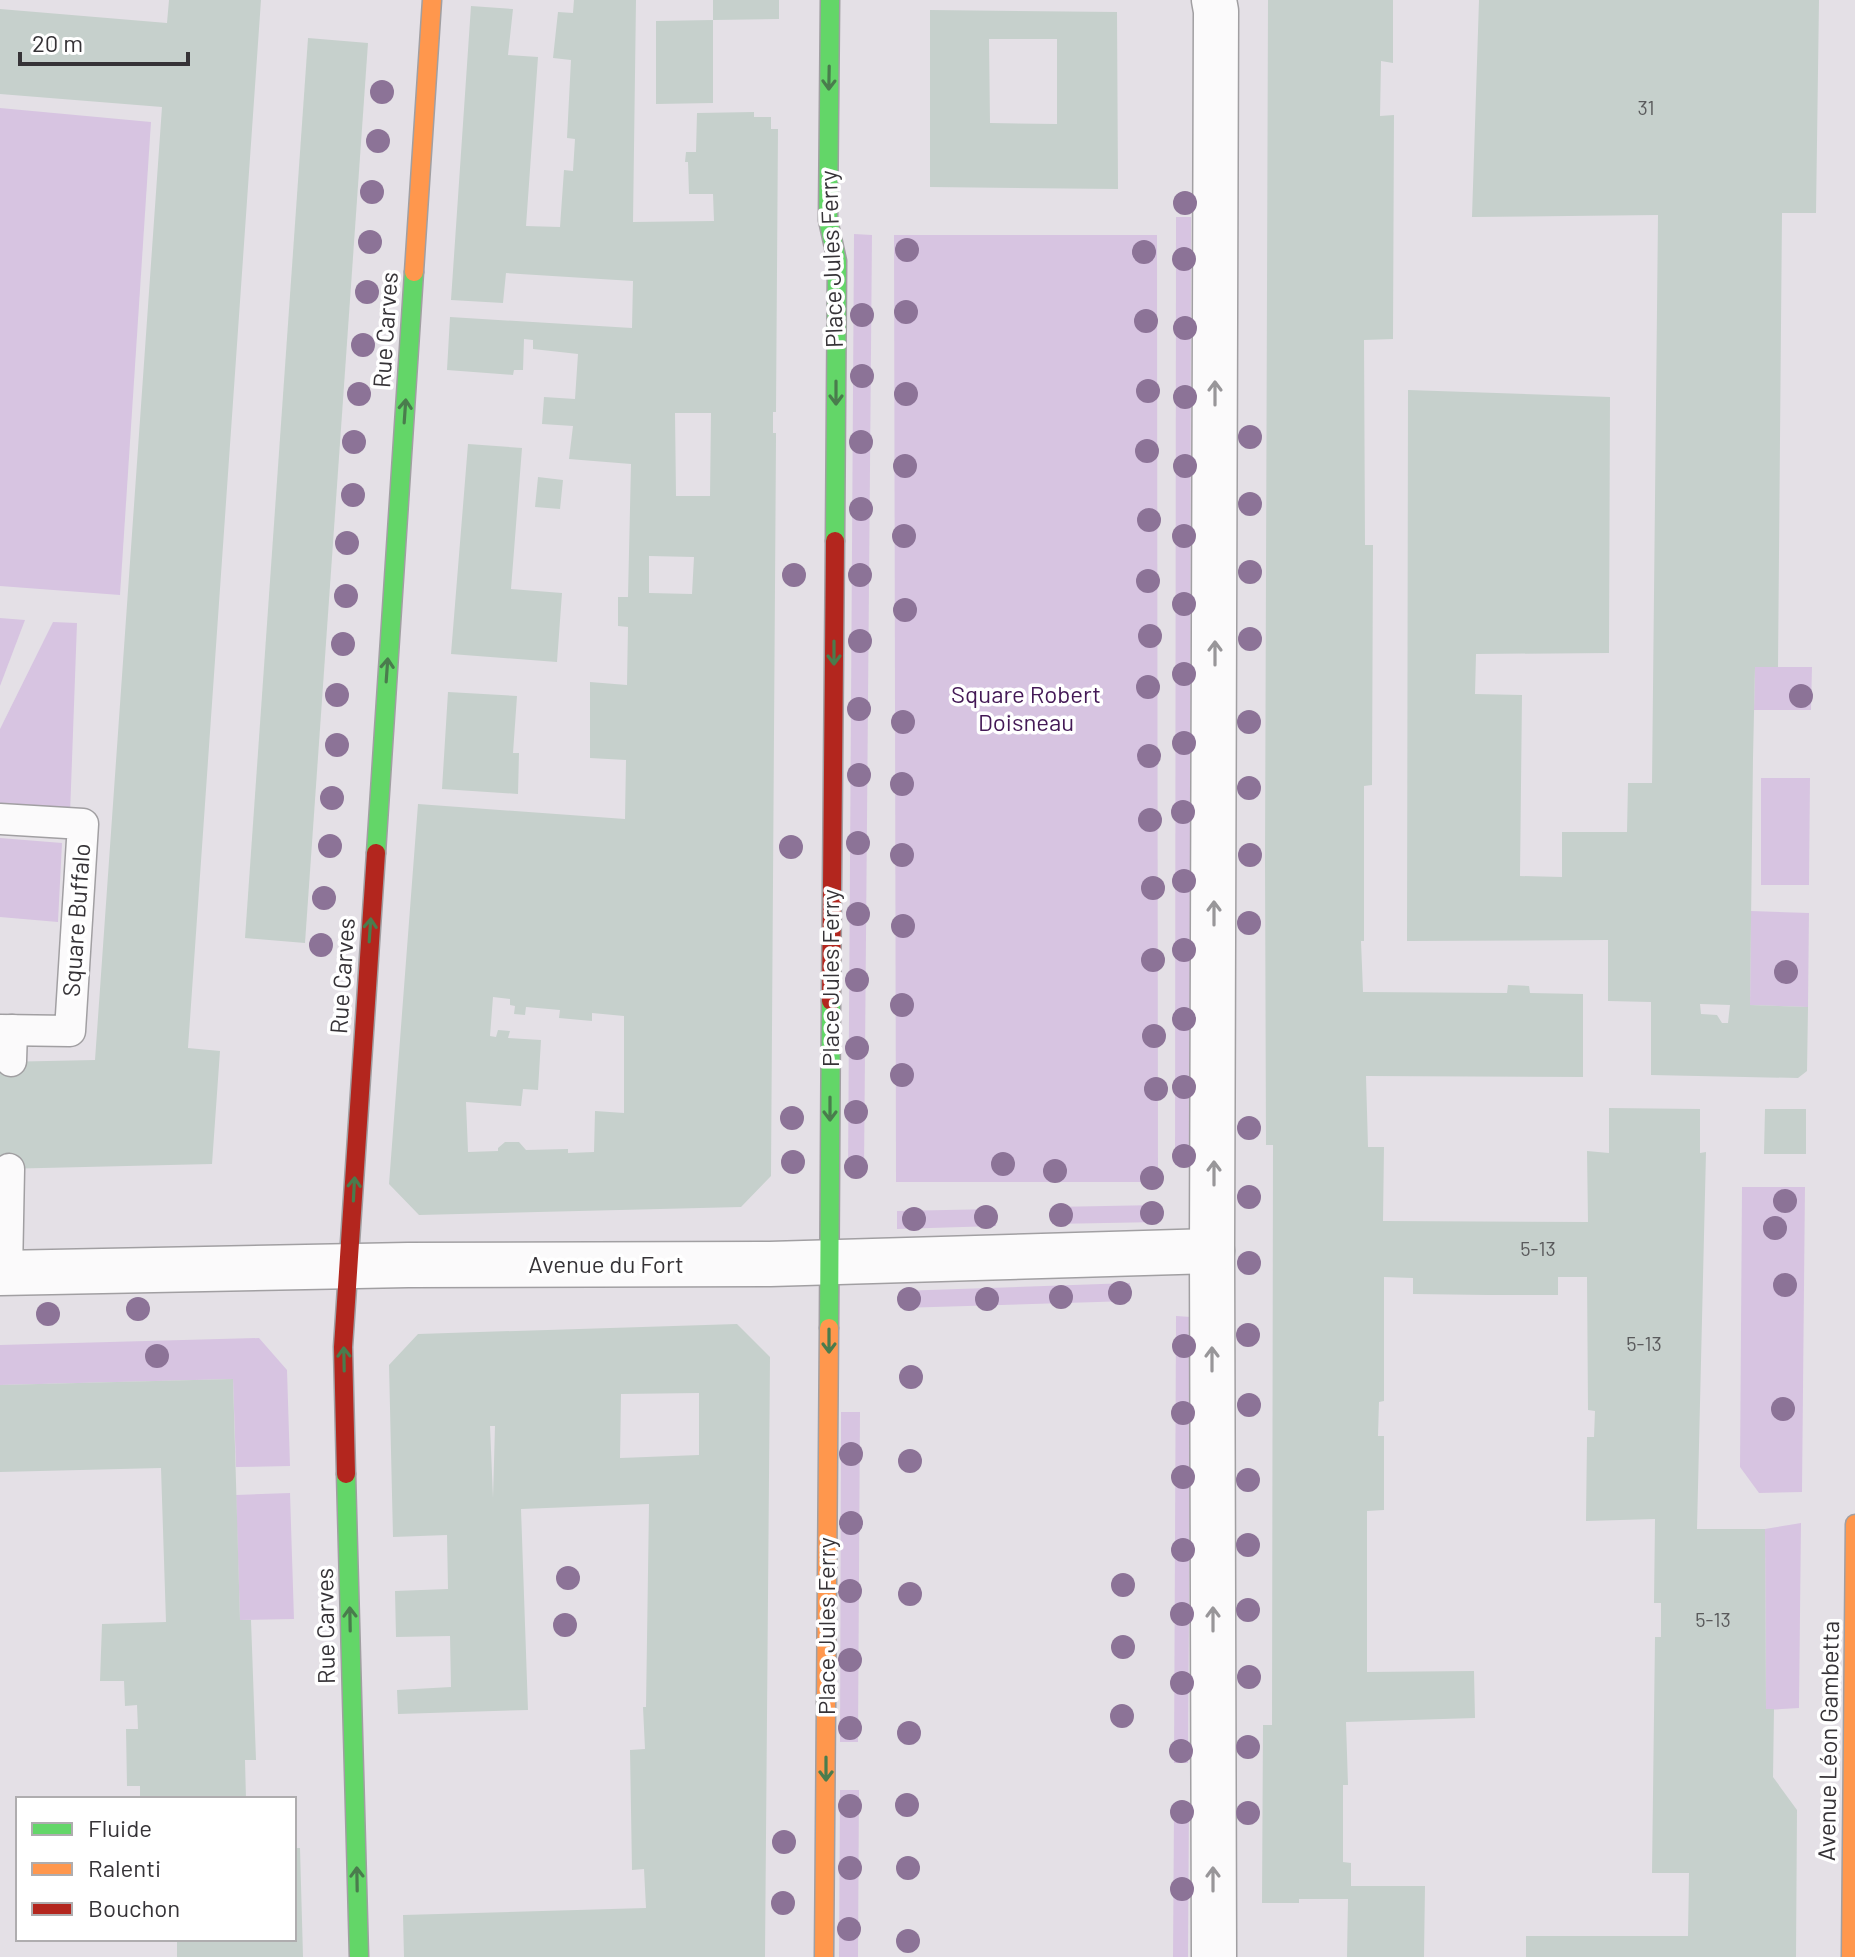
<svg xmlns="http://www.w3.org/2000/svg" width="1855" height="1957" font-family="Barlow,sans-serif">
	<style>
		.green { fill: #d7c4e1 }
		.building { fill: #c6d0cc; fill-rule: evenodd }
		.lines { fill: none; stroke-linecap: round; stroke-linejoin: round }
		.lane-casing { stroke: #a19fa2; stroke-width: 33 }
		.street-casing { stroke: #a19fa2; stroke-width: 47 }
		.fast-casing { stroke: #a19fa2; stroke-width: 21 }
		.slow-casing { stroke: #a19fa2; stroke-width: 21 }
		.jam-casing { stroke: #a19fa2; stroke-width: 21 }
		.lane { stroke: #fbfafb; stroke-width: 30 }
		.street { stroke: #fbfafb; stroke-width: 44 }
		.fast { stroke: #63d668; stroke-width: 18 }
		.slow { stroke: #ff974d; stroke-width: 18 }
		.jam { stroke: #b3261e; stroke-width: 18 }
		.tree { fill: #8c7397 }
		.oneway { stroke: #4a7c4d }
		.oneway2 { stroke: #989699 }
		.labels { text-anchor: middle; stroke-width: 7; stroke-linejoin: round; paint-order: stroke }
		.number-label { font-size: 20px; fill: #5a5a5c }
		.street-label { font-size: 24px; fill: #363337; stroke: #fff }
		.park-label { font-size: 24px; fill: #441956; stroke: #fff }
	</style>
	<rect width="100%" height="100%" fill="#e4e0e6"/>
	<!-- green -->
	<g class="green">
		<polygon points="0,108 151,122 120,595 0,586"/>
		<polygon points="1176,217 1191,217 1190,1165 1175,1165"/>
		<polygon points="854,234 872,235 864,1173 848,1174"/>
		<polygon points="894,235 1157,235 1158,1182 896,1182"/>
		<polygon points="0,618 25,620 0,686"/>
		<polygon points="53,622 77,623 70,815 0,810 0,729"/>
		<polygon points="1755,667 1812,667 1811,710 1754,710"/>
		<polygon points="1761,778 1810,778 1809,885 1761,885"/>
		<polygon points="0,838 62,843 58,922 0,917"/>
		<polygon points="1751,911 1809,913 1808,1007 1750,1005"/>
		<polygon points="1742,1187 1805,1187 1802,1492 1759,1493 1740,1467"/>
		<polygon points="1159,1205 1160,1222 1052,1224 1052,1207"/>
		<polygon points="995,1209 996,1226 897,1229 897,1211"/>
		<polygon points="1130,1283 1130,1301 900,1308 899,1291"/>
		<polygon points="1176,1316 1191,1317 1188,1763 1174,1763"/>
		<polygon points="259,1338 287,1370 290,1466 236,1467 233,1379 0,1385 0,1345"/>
		<polygon points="841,1412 860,1412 858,1742 840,1742"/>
		<polygon points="290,1493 294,1619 240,1620 236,1495"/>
		<polygon points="1801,1523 1799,1708 1766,1710 1765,1529"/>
		<polygon points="840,1790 859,1790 858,1957 839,1957"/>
		<polygon points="1174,1807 1189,1807 1188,1957 1173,1957"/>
	</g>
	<!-- building -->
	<g class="building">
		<polygon points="169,0 261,0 188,1048 220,1051 212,1164 0,1169 0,1062 95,1060 162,107 0,94 0,9 167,23"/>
		<path d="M 574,0 L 636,0 L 633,222 L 714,221 L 713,194 L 689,194 L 688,162 L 685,162 L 686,152 L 696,152 L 697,113 L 754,112 L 754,117 L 771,117 L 771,129 L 778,129 L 776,412 L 773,412 L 773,433 L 776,433 L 776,440 L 771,1176 L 741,1207 L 419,1215 L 389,1184 L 418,804 L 625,819 L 626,760 L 590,758 L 590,682 L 627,685 L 628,627 L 618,626 L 618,597 L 628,597 L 631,464 L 569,459 L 573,426 L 542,424 L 544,397 L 575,399 L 578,354 L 533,349 L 533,340 L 524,339 L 523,370 L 514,370 L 513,375 L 447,370 L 450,317 L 632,328 L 633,281 L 506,273 L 503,303 L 451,300 L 471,6 L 513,9 L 508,55 L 538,57 L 526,226 L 560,227 L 564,170 L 573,171 L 575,139 L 567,138 L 571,60 L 553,58 L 558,12 L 573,13 ZM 675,413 L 711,413 L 710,496 L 676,496 ZM 649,556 L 694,557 L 692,594 L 649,593 ZM 493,997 L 510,999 L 510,1005 L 515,1006 L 514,1014 L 525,1015 L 526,1007 L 560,1010 L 559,1018 L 592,1021 L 592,1013 L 624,1016 L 624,1113 L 595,1111 L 594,1152 L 568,1153 L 568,1149 L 526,1150 L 519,1142 L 505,1142 L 498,1148 L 498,1151 L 468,1152 L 466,1102 L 521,1106 L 523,1089 L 538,1090 L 541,1040 L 508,1038 L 510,1031 L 498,1030 L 496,1037 L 490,1036 Z"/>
		<polygon points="713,0 779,0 779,19 713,20 713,103 656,104 656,21 713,20"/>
		<polygon points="1268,0 1393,0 1393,63 1381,61 1380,116 1394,115 1393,339 1364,340 1365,545 1373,545 1372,785 1364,786 1364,941 1361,941 1363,992 1507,993 1508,985 1529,986 1530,993 1583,994 1583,1077 1366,1076 1368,1147 1384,1147 1383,1221 1588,1222 1587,1151 1609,1153 1609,1108 1700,1109 1700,1153 1706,1152 1697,1529 1765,1529 1766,1709 1774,1709 1773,1777 1797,1810 1796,1957 1526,1957 1526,1936 1688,1936 1689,1873 1652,1873 1655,1637 1661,1637 1661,1603 1654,1603 1655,1519 1586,1521 1587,1437 1594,1437 1595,1411 1588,1410 1587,1277 1558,1277 1558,1295 1488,1295 1413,1294 1413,1278 1384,1277 1384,1401 1379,1402 1378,1436 1384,1436 1384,1510 1367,1511 1367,1672 1474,1671 1475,1718 1346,1722 1348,1785 1343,1785 1343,1862 1351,1863 1351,1886 1425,1886 1424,1957 1347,1957 1348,1899 1299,1899 1299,1903 1262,1903 1263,1725 1272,1725 1273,1145 1266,1145 1265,861"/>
		<path d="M 1479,0 L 1819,0 L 1816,213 L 1782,213 L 1778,667 L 1755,667 L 1753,758 L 1750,1005 L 1808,1007 L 1807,1071 L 1798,1078 L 1651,1075 L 1651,1002 L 1608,1001 L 1608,940 L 1407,941 L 1408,390 L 1610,397 L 1609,653 L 1476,654 L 1475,694 L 1522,695 L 1520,876 L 1562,877 L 1562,832 L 1627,832 L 1628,783 L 1652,783 L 1658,215 L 1472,217 ZM 1700,1004 L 1730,1005 L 1728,1023 L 1722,1023 L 1717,1015 L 1701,1014 Z"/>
		<path d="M 930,10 L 1117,12 L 1118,189 L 930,187 ZM 989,39 L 1057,39 L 1057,124 L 990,123 Z"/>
		<polygon points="308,38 368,43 305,943 245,938"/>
		<polygon points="468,444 522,448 511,589 562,593 557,662 451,654"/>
		<polygon points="538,477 563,480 560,509 535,507"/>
		<polygon points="448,692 517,696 513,753 519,753 518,794 442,789"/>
		<polygon points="1765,1109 1806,1109 1806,1154 1764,1154"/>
		<path d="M 737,1324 L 770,1357 L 765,1957 L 404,1957 L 403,1915 L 646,1908 L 644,1869 L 632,1870 L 630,1750 L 645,1749 L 643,1707 L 646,1707 L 649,1504 L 521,1509 L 528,1710 L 398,1714 L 397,1690 L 451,1687 L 450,1636 L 396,1637 L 395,1591 L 448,1589 L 447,1535 L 393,1537 L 389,1365 L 418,1334 ZM 699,1393 L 699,1455 L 620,1458 L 621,1394 ZM 490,1426 L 495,1426 L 493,1498 Z"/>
		<polygon points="233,1379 240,1620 251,1620 256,1760 245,1760 246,1799 140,1799 140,1786 127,1786 126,1729 138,1729 137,1705 125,1706 124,1681 100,1681 102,1624 166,1622 161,1468 0,1472 0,1385"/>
		<polygon points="294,1848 300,1848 303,1957 177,1957 177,1939 294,1939"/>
	</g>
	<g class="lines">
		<defs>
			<g id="lane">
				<polyline points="0,819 83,824 70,1031 0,1030"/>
				<polyline points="11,1061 12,1030"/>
				<polyline points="7,1273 9,1169"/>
			</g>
			<g id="street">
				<polyline points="1214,0 1216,11 1212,1251 1214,1957"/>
				<polyline points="0,1273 408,1265 770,1264 1212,1251"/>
			</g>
			<g id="fast">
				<polyline points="830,0 828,220 837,261 835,541"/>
				<polyline points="376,853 414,272"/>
				<polyline points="829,1328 831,1001"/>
				<polyline points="346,1474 359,1957"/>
			</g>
			<g id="slow">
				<polyline points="414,272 432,0"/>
				<polyline points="824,1957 829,1328"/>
				<polyline points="1851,1957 1855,1524"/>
			</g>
			<g id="jam">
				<polyline points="831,1001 835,541"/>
				<polyline points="346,1474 343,1347 376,853"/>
			</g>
		</defs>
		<!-- lane casing -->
		<use href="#lane" class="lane-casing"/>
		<!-- street casing -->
		<use href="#street" class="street-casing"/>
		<!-- fast casing -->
		<use href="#fast" class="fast-casing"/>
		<!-- slow casing -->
		<use href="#slow" class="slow-casing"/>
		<!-- jam casing -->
		<use href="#jam" class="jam-casing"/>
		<!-- lane -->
		<use href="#lane" class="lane"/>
		<!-- street -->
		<use href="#street" class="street"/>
		<!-- fast -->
		<use href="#fast" class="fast"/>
		<!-- slow -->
		<use href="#slow" class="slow"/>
		<!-- jam -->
		<use href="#jam" class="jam"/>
	</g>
	<!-- trees -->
	<g class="tree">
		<circle cx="382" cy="92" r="12"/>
		<circle cx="378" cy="141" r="12"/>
		<circle cx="372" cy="192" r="12"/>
		<circle cx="1185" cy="203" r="12"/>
		<circle cx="370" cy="242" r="12"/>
		<circle cx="907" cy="250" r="12"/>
		<circle cx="1144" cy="252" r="12"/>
		<circle cx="1184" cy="259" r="12"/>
		<circle cx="367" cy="292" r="12"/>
		<circle cx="906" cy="312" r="12"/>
		<circle cx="862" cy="315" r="12"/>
		<circle cx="1146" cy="321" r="12"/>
		<circle cx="1185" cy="328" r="12"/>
		<circle cx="363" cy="345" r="12"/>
		<circle cx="862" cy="376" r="12"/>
		<circle cx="1148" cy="391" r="12"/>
		<circle cx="359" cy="394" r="12"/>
		<circle cx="906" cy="394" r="12"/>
		<circle cx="1185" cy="397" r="12"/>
		<circle cx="1250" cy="437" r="12"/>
		<circle cx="354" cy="442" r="12"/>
		<circle cx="861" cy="442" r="12"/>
		<circle cx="1147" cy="451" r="12"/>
		<circle cx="905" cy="466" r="12"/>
		<circle cx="1185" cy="466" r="12"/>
		<circle cx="353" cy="495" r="12"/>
		<circle cx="1250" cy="504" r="12"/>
		<circle cx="861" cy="509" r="12"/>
		<circle cx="1149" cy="520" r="12"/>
		<circle cx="904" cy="536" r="12"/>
		<circle cx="1184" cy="536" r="12"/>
		<circle cx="347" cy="543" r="12"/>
		<circle cx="1250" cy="572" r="12"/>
		<circle cx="794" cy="575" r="12"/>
		<circle cx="860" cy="575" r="12"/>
		<circle cx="1148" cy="581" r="12"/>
		<circle cx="346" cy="596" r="12"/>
		<circle cx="1184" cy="604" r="12"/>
		<circle cx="905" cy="610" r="12"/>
		<circle cx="1150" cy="636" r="12"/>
		<circle cx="1250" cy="639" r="12"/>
		<circle cx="860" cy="641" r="12"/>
		<circle cx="343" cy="644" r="12"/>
		<circle cx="1184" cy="674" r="12"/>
		<circle cx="1148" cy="687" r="12"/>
		<circle cx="337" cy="695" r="12"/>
		<circle cx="1801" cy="696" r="12"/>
		<circle cx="859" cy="709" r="12"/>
		<circle cx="903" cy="722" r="12"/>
		<circle cx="1249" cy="722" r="12"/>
		<circle cx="1184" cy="743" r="12"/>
		<circle cx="337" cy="745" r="12"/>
		<circle cx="1149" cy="756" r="12"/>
		<circle cx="859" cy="775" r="12"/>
		<circle cx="902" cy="784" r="12"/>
		<circle cx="1249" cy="788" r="12"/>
		<circle cx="332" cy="798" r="12"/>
		<circle cx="1183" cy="812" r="12"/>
		<circle cx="1150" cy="820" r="12"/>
		<circle cx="858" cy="843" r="12"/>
		<circle cx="330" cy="846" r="12"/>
		<circle cx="791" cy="847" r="12"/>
		<circle cx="902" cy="855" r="12"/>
		<circle cx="1250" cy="855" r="12"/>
		<circle cx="1184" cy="881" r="12"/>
		<circle cx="1153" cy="888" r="12"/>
		<circle cx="324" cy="898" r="12"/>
		<circle cx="858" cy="914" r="12"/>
		<circle cx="1249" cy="923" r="12"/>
		<circle cx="903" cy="926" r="12"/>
		<circle cx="321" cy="945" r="12"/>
		<circle cx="1184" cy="950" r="12"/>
		<circle cx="1153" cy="960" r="12"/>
		<circle cx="1786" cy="972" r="12"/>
		<circle cx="857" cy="980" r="12"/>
		<circle cx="902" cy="1005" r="12"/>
		<circle cx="1184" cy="1019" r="12"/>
		<circle cx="1154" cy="1036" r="12"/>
		<circle cx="857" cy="1048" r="12"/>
		<circle cx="902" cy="1075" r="12"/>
		<circle cx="1184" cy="1087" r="12"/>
		<circle cx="1156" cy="1089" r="12"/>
		<circle cx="856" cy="1112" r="12"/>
		<circle cx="792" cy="1118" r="12"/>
		<circle cx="1249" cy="1128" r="12"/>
		<circle cx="1184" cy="1156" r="12"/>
		<circle cx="793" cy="1162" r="12"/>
		<circle cx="1003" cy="1164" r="12"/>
		<circle cx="856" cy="1167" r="12"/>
		<circle cx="1055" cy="1171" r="12"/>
		<circle cx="1152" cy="1178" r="12"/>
		<circle cx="1249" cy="1197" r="12"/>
		<circle cx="1785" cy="1201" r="12"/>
		<circle cx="1152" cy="1213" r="12"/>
		<circle cx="1061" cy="1215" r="12"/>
		<circle cx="986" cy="1217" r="12"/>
		<circle cx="914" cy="1219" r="12"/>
		<circle cx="1775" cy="1228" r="12"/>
		<circle cx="1249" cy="1263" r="12"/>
		<circle cx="1785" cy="1285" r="12"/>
		<circle cx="1120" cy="1293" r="12"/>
		<circle cx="1061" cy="1297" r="12"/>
		<circle cx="909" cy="1299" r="12"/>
		<circle cx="987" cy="1299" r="12"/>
		<circle cx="138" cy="1309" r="12"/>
		<circle cx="48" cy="1314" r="12"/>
		<circle cx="1248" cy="1335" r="12"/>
		<circle cx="1184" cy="1346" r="12"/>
		<circle cx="157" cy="1356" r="12"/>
		<circle cx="911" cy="1377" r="12"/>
		<circle cx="1249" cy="1405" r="12"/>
		<circle cx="1783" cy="1409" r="12"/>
		<circle cx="1183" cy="1413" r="12"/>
		<circle cx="851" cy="1454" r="12"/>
		<circle cx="910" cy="1461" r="12"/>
		<circle cx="1183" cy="1477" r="12"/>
		<circle cx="1248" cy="1480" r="12"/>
		<circle cx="851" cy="1523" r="12"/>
		<circle cx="1248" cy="1545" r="12"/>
		<circle cx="1183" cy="1550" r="12"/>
		<circle cx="568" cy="1578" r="12"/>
		<circle cx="1123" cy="1585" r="12"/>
		<circle cx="850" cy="1591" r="12"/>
		<circle cx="910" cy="1594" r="12"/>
		<circle cx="1248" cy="1610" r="12"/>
		<circle cx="1182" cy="1614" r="12"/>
		<circle cx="565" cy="1625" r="12"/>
		<circle cx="1123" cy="1647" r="12"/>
		<circle cx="850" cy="1660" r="12"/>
		<circle cx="1249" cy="1677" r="12"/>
		<circle cx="1182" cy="1683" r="12"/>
		<circle cx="1122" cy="1716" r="12"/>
		<circle cx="850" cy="1728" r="12"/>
		<circle cx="909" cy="1733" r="12"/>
		<circle cx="1248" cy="1747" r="12"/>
		<circle cx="1181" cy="1751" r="12"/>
		<circle cx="907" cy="1805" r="12"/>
		<circle cx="850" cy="1806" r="12"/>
		<circle cx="1182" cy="1812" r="12"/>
		<circle cx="1248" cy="1813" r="12"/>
		<circle cx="784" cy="1842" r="12"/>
		<circle cx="850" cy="1868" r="12"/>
		<circle cx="908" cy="1868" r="12"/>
		<circle cx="1182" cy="1889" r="12"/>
		<circle cx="783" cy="1903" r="12"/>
		<circle cx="849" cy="1929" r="12"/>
		<circle cx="908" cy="1941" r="12"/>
	</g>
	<!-- one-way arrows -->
	<defs><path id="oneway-shaft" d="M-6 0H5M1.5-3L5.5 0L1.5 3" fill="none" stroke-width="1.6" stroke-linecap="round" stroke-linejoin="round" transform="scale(2)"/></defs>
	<g class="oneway">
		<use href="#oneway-shaft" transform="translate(829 78) rotate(91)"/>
		<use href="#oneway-shaft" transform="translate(836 393) rotate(90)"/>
		<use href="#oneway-shaft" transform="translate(405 411) rotate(-86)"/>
		<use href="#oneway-shaft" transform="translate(834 653) rotate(90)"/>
		<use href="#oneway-shaft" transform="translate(387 670) rotate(-86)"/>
		<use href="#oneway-shaft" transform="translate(370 930) rotate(-86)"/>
		<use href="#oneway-shaft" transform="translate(830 1109) rotate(90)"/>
		<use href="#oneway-shaft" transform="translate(354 1189) rotate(-87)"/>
		<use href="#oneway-shaft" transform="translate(829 1341) rotate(90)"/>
		<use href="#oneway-shaft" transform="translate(344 1359) rotate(-91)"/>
		<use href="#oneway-shaft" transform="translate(350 1619) rotate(-91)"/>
		<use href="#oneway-shaft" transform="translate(826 1769) rotate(90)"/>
		<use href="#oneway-shaft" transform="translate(357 1879) rotate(-91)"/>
	</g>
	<g class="oneway2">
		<use href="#oneway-shaft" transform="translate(1215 393) rotate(-90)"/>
		<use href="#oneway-shaft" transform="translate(1215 653) rotate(-90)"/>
		<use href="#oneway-shaft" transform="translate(1214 913) rotate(-90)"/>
		<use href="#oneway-shaft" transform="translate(1214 1173) rotate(-90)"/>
		<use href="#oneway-shaft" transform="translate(1212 1359) rotate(-90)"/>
		<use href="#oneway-shaft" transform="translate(1213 1619) rotate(-90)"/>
		<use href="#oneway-shaft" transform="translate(1213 1879) rotate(-90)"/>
	</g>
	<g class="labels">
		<!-- number labels -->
		<g class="number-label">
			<text x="1646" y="115">31</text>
			<text x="1538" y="1256">5-13</text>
			<text x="1644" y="1351">5-13</text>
			<text x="1713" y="1627">5-13</text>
		</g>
		<!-- street labels -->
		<g class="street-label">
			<text transform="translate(832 259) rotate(-92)" y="8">Place Jules Ferry</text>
			<text transform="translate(386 330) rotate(-86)" y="8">Rue Carves</text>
			<text transform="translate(77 920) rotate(-86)" y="8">Square Buffalo</text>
			<text transform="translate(343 976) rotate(-86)" y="8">Rue Carves</text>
			<text transform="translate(831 978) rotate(-90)" y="8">Place Jules Ferry</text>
			<text x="606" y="1273">Avenue du Fort</text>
			<text transform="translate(326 1626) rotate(-91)" y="8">Rue Carves</text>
			<text transform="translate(827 1626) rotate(-90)" y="8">Place Jules Ferry</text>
			<text transform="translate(1829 1741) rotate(-89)" y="8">Avenue Léon Gambetta</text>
		</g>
		<!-- park labels -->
		<g class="park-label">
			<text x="1026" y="703">Square Robert<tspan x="1026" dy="28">Doisneau</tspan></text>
		</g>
	</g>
	<!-- legend -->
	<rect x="16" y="1797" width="280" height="144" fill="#ffffff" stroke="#afadaf" stroke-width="2"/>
	<rect x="32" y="1823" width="40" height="12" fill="#63d668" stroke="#afadaf" stroke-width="2"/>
	<text x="88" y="1837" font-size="24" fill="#363337">Fluide</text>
	<rect x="32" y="1863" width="40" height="12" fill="#ff974d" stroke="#afadaf" stroke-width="2"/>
	<text x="88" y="1877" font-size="24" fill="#363337">Ralenti</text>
	<rect x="32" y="1903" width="40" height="12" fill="#b3261e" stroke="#afadaf" stroke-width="2"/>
	<text x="88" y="1917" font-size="24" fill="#363337">Bouchon</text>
	<!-- scale -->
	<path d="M20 52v12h168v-12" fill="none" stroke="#363337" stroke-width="4"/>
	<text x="32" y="52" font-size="24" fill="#363337" stroke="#ffffff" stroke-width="6" paint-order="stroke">20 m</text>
</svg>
